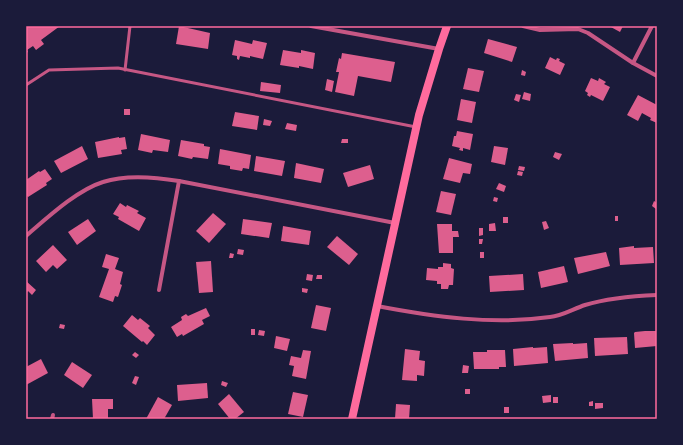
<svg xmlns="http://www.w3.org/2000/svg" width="683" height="445" font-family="'Varela Round',sans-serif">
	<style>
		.building { fill: #dd5f8e }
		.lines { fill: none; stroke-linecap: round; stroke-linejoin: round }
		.service { stroke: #c65784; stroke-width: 3 }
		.minor { stroke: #c65784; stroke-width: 4 }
		.secondary { stroke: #ff6b9d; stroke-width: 8 }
		.neatline { fill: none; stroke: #ff6b9d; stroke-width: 1.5 }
	</style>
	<rect width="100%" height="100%" fill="#1b1b3a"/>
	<!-- building -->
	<g class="building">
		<polygon points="26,26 60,26 41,40 44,44 36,50 33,46 27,50 28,52 26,53"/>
		<polygon points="179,26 210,33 208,49 176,44"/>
		<polygon points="609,26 623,26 620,32"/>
		<polygon points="488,39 517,47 512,62 484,53"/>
		<polygon points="235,40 252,44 253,40 267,43 263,59 250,56 250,58 240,56 239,60 237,59 237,56 232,55"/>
		<polygon points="283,50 301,53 301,50 315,53 313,69 299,66 299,68 280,65"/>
		<polygon points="342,53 395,62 391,82 358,76 354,96 335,92 339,72 336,72 339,58 341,59"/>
		<polygon points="550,57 556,60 557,58 560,59 559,61 565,64 560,75 545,68"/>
		<polygon points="468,68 484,71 479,92 463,89"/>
		<polygon points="522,70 526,72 525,76 521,75"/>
		<polygon points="591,78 598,81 599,78 606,82 604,84 610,87 603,101 591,95 590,97 587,95 588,93 585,91"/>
		<polygon points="327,79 334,81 332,92 325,90"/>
		<polygon points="261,82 281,85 280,93 260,91"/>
		<polygon points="524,92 531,94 530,101 522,99"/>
		<polygon points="516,94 521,95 519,102 514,100"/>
		<polygon points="638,95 657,105 657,123 650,120 651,118 642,113 638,121 627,115"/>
		<polygon points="461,99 476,102 472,123 457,120"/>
		<rect x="124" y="109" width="6" height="6"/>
		<polygon points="235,112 259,116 257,130 232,126"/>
		<polygon points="264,119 272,121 270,126 263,125"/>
		<polygon points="287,123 297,125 296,131 285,129"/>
		<polygon points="457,131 473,134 470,150 463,148 463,151 459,150 460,148 452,146 454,136 456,136"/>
		<polygon points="141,134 170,140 168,152 153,150 152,153 138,150"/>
		<polygon points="119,137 119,138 125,137 127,149 121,150 122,154 98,158 95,142"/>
		<polygon points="342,139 348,139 348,143 341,143"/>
		<polygon points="181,140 204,144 204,146 210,147 208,159 193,157 192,159 178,156"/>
		<polygon points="82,146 88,159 61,173 54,161"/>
		<polygon points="494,146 508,148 505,165 491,162"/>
		<polygon points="220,149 251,155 249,169 243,168 242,171 230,169 230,166 218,164"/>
		<polygon points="555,152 562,154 559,160 553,157"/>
		<polygon points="256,156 285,161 282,176 254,171"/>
		<polygon points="449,158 472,164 470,174 463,173 460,183 443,179"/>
		<polygon points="296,163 324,169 321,183 294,178"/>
		<polygon points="370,165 374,179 348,187 343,173"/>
		<polygon points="519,166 525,167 524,171 518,170"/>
		<polygon points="45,169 52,179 46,183 47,185 28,197 26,195 26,180 39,171 40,172"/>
		<polygon points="518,171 523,172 522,176 517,175"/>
		<polygon points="499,183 506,186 504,192 496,189"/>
		<polygon points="441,191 456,194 451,215 436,212"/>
		<polygon points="494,197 498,198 497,202 493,201"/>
		<polygon points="654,201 657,203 656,209 652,206"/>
		<polygon points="120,203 126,207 127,205 139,211 137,213 146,218 139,231 118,219 119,217 113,214"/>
		<polygon points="213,213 226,224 209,243 196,231"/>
		<rect x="615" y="216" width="3" height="5"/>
		<rect x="503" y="217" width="5" height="6"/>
		<polygon points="88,219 96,231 77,245 68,232"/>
		<polygon points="243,219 272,223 269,238 241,234"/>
		<polygon points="546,221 549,228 544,230 542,222"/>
		<polygon points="495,223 496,231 489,231 489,224"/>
		<polygon points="437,224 452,224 452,231 458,231 459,237 453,237 453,253 439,253"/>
		<polygon points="283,226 311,231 309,245 281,241"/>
		<polygon points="479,228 483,228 483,235 479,236"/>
		<polygon points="337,236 358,254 349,265 327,247"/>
		<polygon points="479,239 483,239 482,244 479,244"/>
		<polygon points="53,245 67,260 57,269 53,265 46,272 36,261"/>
		<polygon points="634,246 634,248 653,247 654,263 620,265 619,248"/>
		<polygon points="238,249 244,250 243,255 237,254"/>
		<rect x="480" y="252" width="4" height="6"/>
		<polygon points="606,252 610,266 578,274 574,258"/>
		<polygon points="230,253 234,254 233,258 229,258"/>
		<polygon points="106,254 119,258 115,269 123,272 120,284 122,285 118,297 115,296 113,302 99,297 109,269 102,267"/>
		<polygon points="211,261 213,292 199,293 196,262"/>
		<polygon points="443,263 451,264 451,268 454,269 453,285 449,285 448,289 441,289 441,284 437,284 437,281 426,280 427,268 438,269 438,267 443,267"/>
		<polygon points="564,266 568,282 541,288 538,272"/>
		<polygon points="307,274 313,275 312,281 306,280"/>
		<polygon points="523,274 524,290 490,292 489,276"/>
		<polygon points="317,275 322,275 322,279 316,279"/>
		<polygon points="26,281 36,290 32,295 28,291 26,293"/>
		<polygon points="302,288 308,289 307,293 302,292"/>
		<polygon points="316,305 331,308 326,331 311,328"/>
		<polygon points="206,308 210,316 202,320 204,324 183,336 182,334 177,337 171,327 182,320 181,317 186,314 188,316"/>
		<polygon points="132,315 138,320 140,318 150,326 148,328 155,335 147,345 143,341 142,342 123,326"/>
		<polygon points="60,324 65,325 64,329 59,328"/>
		<rect x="251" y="329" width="4" height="6"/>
		<polygon points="259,330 265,331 264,336 258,335"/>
		<polygon points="645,331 657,331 657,346 635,348 634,333 635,332"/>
		<polygon points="276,336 290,339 287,351 274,348"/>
		<polygon points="627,337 628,354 595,356 594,338"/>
		<polygon points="573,343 573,344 587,343 588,358 555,361 553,344"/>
		<polygon points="533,347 533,348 547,347 548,363 514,366 513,349"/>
		<polygon points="405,349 420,351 419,360 425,361 424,376 417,375 417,381 402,380"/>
		<polygon points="303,350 311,351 306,379 292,376 294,366 289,365 291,356 301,358"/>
		<polygon points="487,350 505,350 506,367 499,367 499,369 474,369 473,352 487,352"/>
		<polygon points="135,352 139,355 136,358 132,355"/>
		<polygon points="41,359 48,373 26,385 26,367"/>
		<polygon points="72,362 92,375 83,388 64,375"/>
		<polygon points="463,365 469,366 468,373 462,373"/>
		<polygon points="135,376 139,377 136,385 132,383"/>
		<polygon points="222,381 228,383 226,387 221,385"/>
		<polygon points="207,383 208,398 178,401 177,385"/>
		<rect x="465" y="389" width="5" height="5"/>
		<polygon points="293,392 308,395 303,417 288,414"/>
		<polygon points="229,394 244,412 235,419 230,419 218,404"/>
		<polygon points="551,395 551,402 543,403 542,396"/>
		<polygon points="158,397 172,405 164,419 146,419"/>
		<rect x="553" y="397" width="5" height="6"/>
		<polygon points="92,399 113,399 113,409 108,409 108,419 93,419"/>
		<polygon points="593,401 593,406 589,406 589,402"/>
		<polygon points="595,403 603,403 603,408 595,409"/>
		<polygon points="396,404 410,405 409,419 395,419"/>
		<rect x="504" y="407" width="5" height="6"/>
	</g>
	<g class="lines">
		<!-- service -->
		<g class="service">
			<polyline points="125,70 130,26"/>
			<polyline points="26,85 49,70 118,68 416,127"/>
		</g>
		<!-- minor -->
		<g class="minor">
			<polyline points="311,26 439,49"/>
			<polyline points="523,26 540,30 578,29 588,33 633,63 657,76"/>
			<polyline points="633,63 652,26"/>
			<path d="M 26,236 C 47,218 77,190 103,182 C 127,174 155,177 179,181 L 395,223"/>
			<polyline points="159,290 179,181"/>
			<path d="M 377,306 C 434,317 493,325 550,317 C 562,316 573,309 585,305 C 608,298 633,296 657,295"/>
			<polyline points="52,419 53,415"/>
		</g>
		<!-- secondary -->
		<polyline class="secondary" points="352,419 419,115 439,49 447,26"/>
	</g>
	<!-- border -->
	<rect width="683" height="445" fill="none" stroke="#1b1b3a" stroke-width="54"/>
	<rect x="27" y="27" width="629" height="391" class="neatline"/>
</svg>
